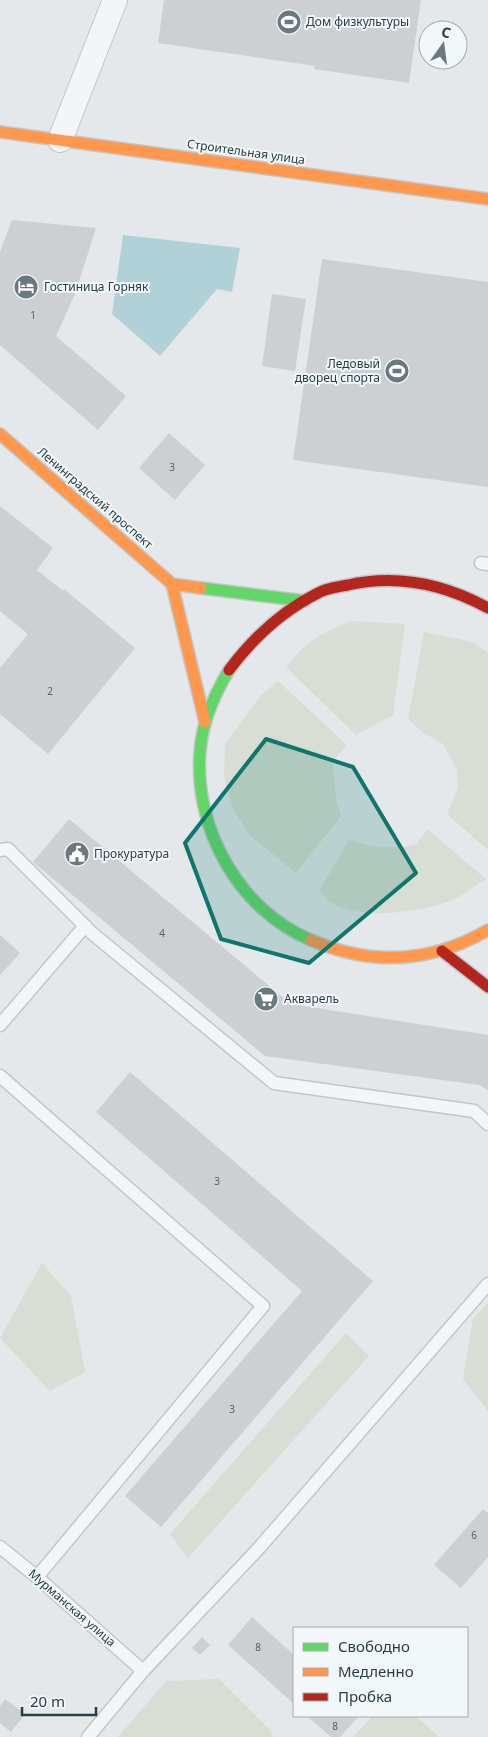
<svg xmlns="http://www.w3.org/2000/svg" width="488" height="1737" font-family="'Noto Sans',sans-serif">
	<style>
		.green { fill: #d8ded4 }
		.water { fill: #b0d1d7 }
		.building { fill: #ccd0d2 }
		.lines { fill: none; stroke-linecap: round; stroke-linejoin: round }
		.lane-casing { stroke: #c2c6c8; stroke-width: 15 }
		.street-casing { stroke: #c2c6c8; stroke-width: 26 }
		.fast-casing { stroke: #c2c6c8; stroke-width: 14 }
		.slow-casing { stroke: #c2c6c8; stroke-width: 14 }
		.jam-casing { stroke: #c2c6c8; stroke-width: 14 }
		.lane { stroke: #f3f5f6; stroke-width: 12 }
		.street { stroke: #f3f5f6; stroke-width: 24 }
		.fast { stroke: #63d668; stroke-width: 11 }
		.slow { stroke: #ff974d; stroke-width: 11 }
		.jam { stroke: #b3261e; stroke-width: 11 }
		.marked { fill: #0f766e; fill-opacity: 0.2; stroke: #0f766e; stroke-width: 4; stroke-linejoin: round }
		.labels { text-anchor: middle; stroke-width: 4; stroke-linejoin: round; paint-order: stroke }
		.number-label { font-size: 10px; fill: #52626a }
		.poi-label { font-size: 12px; fill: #283d46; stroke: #f2f7f9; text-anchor: start }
		.street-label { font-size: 12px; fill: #283d46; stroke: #f2f7f9 }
	</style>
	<rect width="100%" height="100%" fill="#e4e8ea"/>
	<!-- green -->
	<g class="green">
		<path d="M 351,621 L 405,624 L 393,715 L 356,735 L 286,667 C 308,640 319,634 351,621 Z"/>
		<polygon points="424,632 472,642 488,653 488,850 447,814 458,788 457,769 443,744 422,732 408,719"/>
		<polygon points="278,681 347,745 333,761 336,800 341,816 296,873 250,836 233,809 224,777 225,744 261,695"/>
		<path d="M 427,829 L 486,879 C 477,884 469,891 460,896 C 432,912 357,922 330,902 C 326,899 323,894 319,891 L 349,840 C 376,848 389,850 417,844 Z"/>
		<polygon points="42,1263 71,1296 85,1372 50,1391 0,1338"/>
		<polygon points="488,1303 488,1411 463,1379 473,1319"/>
		<polygon points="346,1333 369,1356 188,1558 170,1534"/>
		<polygon points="219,1679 271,1731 273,1737 118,1737 166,1681"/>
		<polygon points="373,1716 415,1716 439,1737 353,1737"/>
	</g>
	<!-- water -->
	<polygon class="water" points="123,235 240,248 232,292 217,289 160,356 112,314"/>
	<!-- building -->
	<g class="building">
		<polygon points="164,0 421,0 409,83 314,69 315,66 158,43"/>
		<polygon points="12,220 96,228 75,294 56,336 126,396 98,430 0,345 0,252"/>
		<polygon points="322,259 488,282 488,487 293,460"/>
		<polygon points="272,294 306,299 295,371 262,366"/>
		<polygon points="169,433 205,465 175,500 139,468"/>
		<polygon points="0,506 53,548 37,570 63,591 64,589 135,648 48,754 0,714 0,668 28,634 0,611"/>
		<polygon points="69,819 291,1004 488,1035 488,1090 479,1085 265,1056 33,862"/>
		<polygon points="0,935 20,953 0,975"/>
		<polygon points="130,1072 373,1281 161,1527 125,1496 302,1291 96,1112"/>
		<polygon points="483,1509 488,1513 488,1557 461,1588 434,1565"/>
		<polygon points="252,1617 294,1655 294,1704 228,1645"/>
		<polygon points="202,1637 210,1645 200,1655 192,1648"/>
		<polygon points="5,1699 25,1714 11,1732 0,1723 0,1706"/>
		<polygon points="307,1716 359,1716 340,1737 331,1737"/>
	</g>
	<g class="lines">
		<defs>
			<g id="lane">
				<polyline points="481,563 488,564"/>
				<polyline points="0,850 8,849 93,934 274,1083 474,1111 488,1124"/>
				<polyline points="0,1025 85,926"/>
				<polyline points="0,1076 263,1306 37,1577"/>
				<polyline points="0,1547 37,1577 143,1671"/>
				<polyline points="88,1737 143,1671 259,1548 488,1284"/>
			</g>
			<polyline id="street" points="60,140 115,0"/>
			<g id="fast">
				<polyline points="201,588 305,601"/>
				<path d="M 229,670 C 214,695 202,722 200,752 C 194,829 239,910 311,940"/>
			</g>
			<g id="slow">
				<polyline points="0,132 488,199"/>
				<polyline points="0,434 172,584 201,588"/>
				<polyline points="172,584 205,722"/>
				<path d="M 311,940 C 371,966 431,963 488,930"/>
			</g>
			<g id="jam">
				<path d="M 229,670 C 253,638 282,611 318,593 C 327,588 338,587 348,585 C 397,574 444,584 488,608"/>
				<polyline points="442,951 488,987"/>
			</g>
		</defs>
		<!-- lane casing -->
		<use href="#lane" class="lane-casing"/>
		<!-- street casing -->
		<use href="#street" class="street-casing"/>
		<!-- fast casing -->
		<use href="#fast" class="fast-casing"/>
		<!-- slow casing -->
		<use href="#slow" class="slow-casing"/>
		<!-- jam casing -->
		<use href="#jam" class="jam-casing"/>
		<!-- lane -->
		<use href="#lane" class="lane"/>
		<!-- street -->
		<use href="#street" class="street"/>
		<!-- fast -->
		<use href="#fast" class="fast"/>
		<!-- slow -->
		<use href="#slow" class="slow"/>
		<!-- jam -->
		<use href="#jam" class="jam"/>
	</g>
	<!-- marked area -->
	<path class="marked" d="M 266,739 L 353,767 L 416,873 L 309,963 L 221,939 L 185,843 Z"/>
	<!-- icons -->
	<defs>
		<symbol id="stadium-disc" viewBox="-11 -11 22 22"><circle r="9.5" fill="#6a797f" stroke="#f2f7f9"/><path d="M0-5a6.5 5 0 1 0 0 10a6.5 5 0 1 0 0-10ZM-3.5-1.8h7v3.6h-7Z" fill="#fff"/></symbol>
		<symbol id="hotel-disc" viewBox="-11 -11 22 22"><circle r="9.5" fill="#6a797f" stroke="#f2f7f9"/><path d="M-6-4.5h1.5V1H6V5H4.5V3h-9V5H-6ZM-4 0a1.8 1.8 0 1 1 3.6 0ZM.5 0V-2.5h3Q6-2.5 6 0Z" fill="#fff"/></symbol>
		<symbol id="civic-disc" viewBox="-11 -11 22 22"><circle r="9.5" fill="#6a797f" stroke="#f2f7f9"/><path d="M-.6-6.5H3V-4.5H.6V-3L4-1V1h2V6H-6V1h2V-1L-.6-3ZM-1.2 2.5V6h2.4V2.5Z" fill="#fff"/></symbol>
		<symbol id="supermarket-disc" viewBox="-11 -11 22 22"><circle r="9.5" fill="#6a797f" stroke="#f2f7f9"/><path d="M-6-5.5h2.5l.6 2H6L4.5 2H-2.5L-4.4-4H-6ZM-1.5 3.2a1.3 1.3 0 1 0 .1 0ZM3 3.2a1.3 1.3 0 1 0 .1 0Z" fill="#fff"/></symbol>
	</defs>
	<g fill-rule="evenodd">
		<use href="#stadium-disc" x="275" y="8" width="28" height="28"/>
		<use href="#hotel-disc" x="12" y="273" width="28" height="28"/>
		<use href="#stadium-disc" x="383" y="357" width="28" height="28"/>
		<use href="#civic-disc" x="63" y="840" width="28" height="28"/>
		<use href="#supermarket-disc" x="252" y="985" width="28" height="28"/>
	</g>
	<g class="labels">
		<!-- number labels -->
		<g class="number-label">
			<text x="33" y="319">1</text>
			<text x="172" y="471">3</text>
			<text x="50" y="695">2</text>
			<text x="162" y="937">4</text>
			<text x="217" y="1185">3</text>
			<text x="232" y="1413">3</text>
			<text x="474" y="1539">6</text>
			<text x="258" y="1651">8</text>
			<text x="335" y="1730">8</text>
		</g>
		<!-- poi labels -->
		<g class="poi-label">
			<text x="306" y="26">Дом физкультуры</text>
			<text x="44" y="291">Гостиница Горняк</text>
			<text x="380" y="368" text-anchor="end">Ледовый<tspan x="380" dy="14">дворец спорта</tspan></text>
			<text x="94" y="858">Прокуратура</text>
			<text x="284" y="1003">Акварель</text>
		</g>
		<!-- street labels -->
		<g class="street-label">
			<text transform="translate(246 152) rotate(8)" y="4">Строительная улица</text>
			<text transform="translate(95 498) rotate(41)" y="4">Ленинградский проспект</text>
			<text transform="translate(72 1608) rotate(41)" y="4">Мурманская улица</text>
		</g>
	</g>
	<!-- legend -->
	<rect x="293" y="1627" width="175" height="90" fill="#f2f7f9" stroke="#a1adb1"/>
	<rect x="303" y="1643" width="25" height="8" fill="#63d668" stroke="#a1adb1"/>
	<text x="338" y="1652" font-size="15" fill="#283d46">Свободно</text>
	<rect x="303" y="1668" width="25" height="8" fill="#ff974d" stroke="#a1adb1"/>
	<text x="338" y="1677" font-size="15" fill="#283d46">Медленно</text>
	<rect x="303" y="1693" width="25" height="8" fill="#b3261e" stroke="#a1adb1"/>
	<text x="338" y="1702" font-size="15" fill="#283d46">Пробка</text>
	<!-- north arrow -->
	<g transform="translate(443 45) rotate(14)"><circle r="24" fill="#f2f7f9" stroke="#a1adb1"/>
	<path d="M0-4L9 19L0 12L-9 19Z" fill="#6a797f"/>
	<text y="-8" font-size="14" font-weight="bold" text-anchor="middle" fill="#283d46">С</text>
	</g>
	<!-- scale -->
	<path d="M22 1707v8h74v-8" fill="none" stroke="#283d46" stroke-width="2.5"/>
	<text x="30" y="1707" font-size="15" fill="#283d46" stroke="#f2f7f9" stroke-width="4" paint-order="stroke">20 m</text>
</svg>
